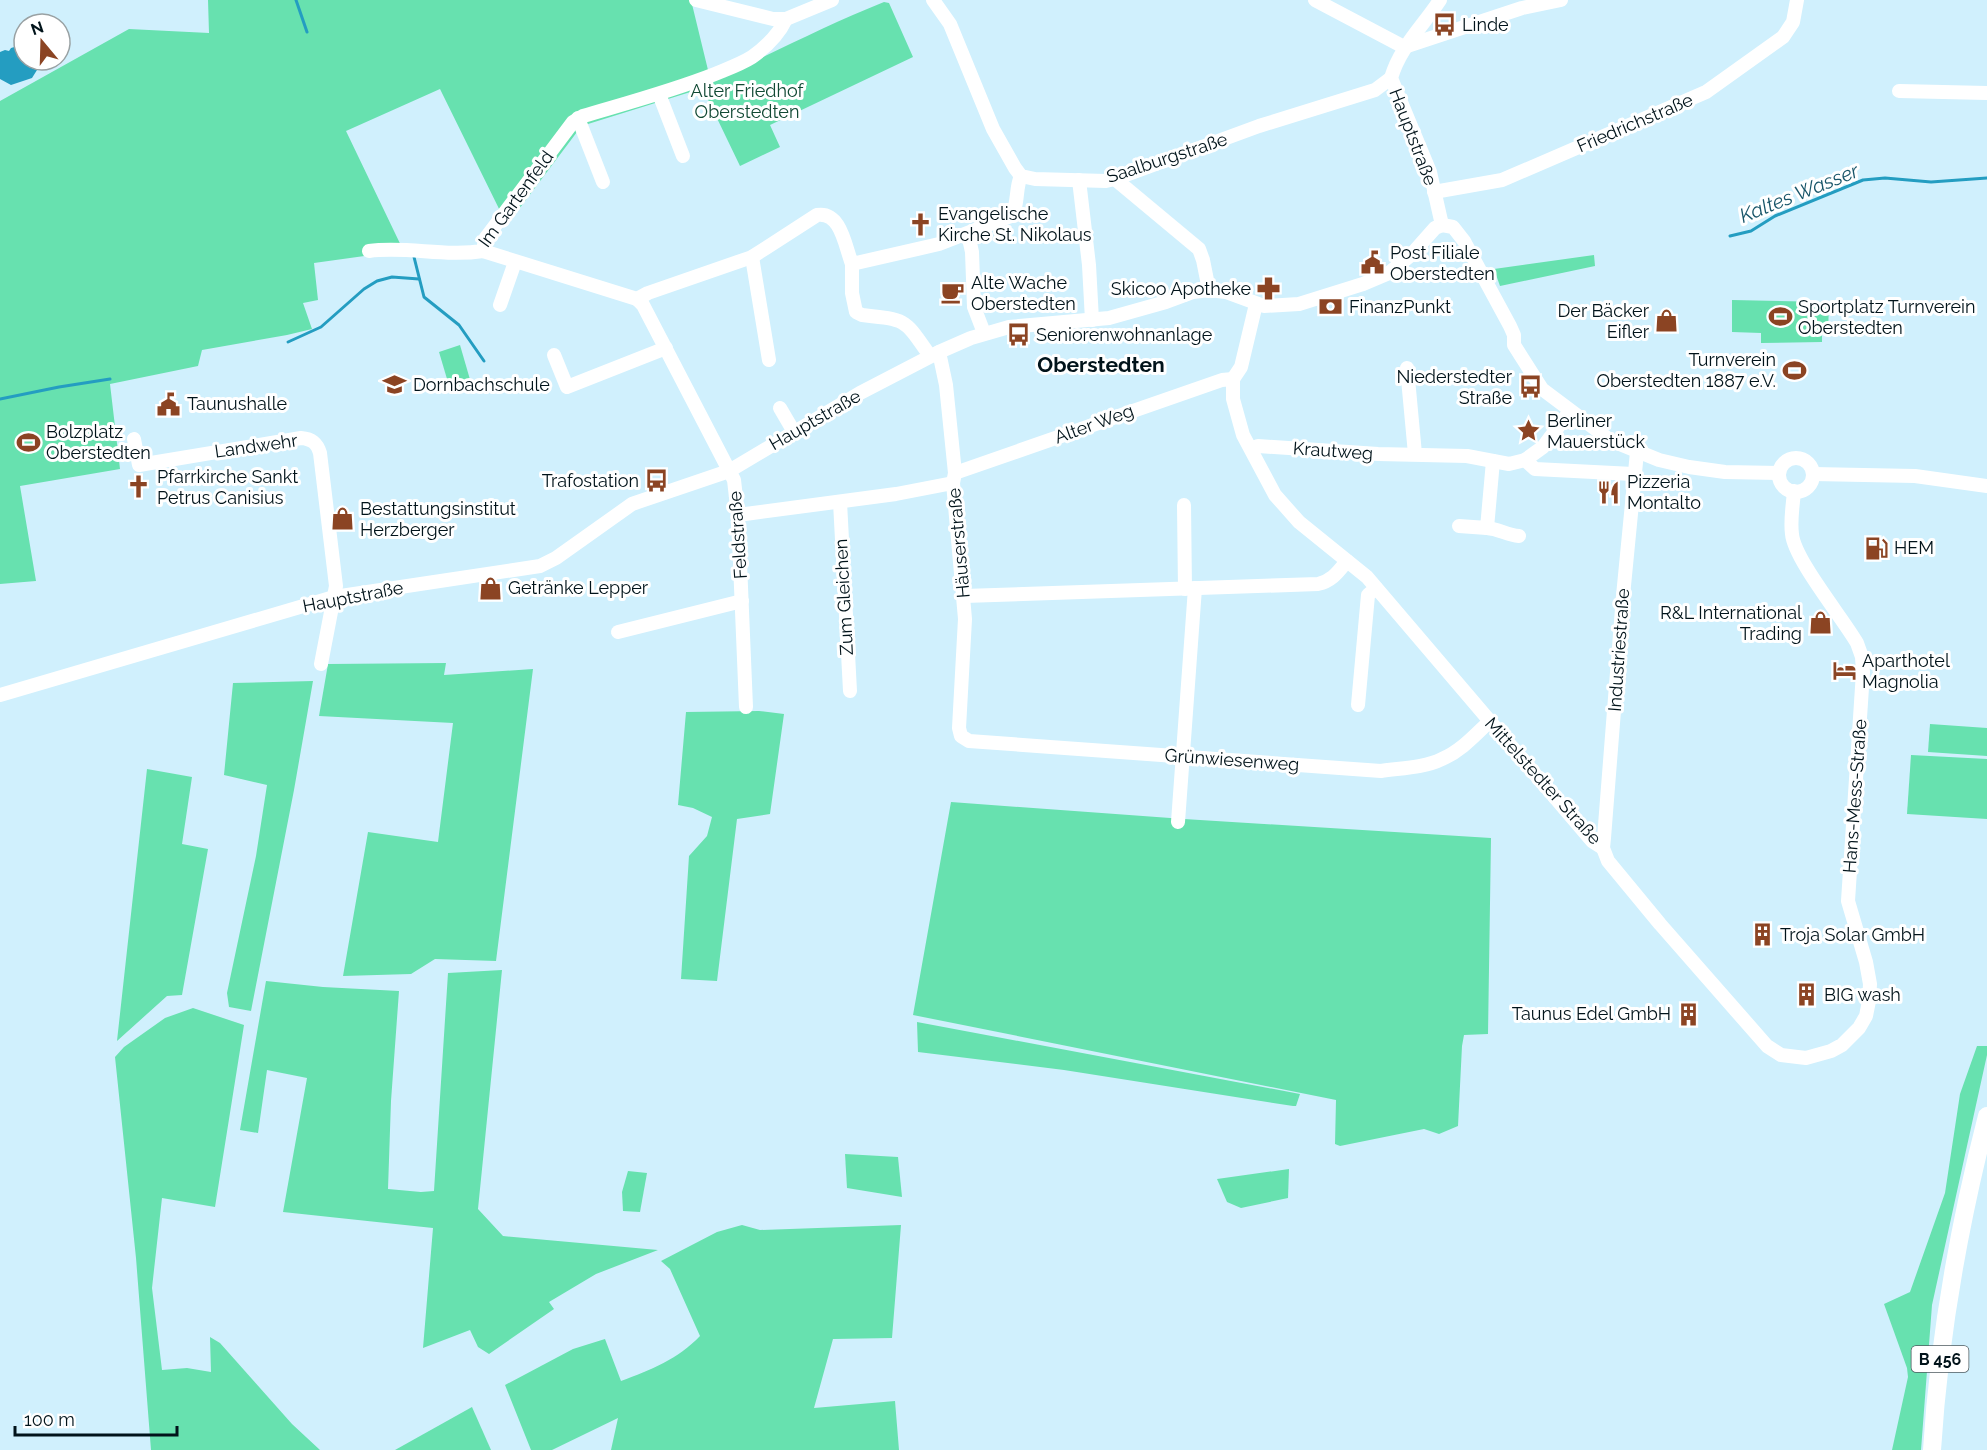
<svg xmlns="http://www.w3.org/2000/svg" width="1987" height="1450" font-family="Raleway,sans-serif">
	<style>
		.green { fill: #67e1af }
		.water { fill: #249dc1 }
		.lines { fill: none; stroke-linecap: round; stroke-linejoin: round }
		.stream { stroke: #249dc1; stroke-width: 3 }
		.minor { stroke: #fff; stroke-width: 14 }
		.major { stroke: #fff; stroke-width: 18 }
		.labels { text-anchor: middle; stroke-width: 6; stroke-linejoin: round; paint-order: stroke }
		.shield { fill: #fff; stroke: #4d5a5f; stroke-width: 1.5 }
		.shield-label { font-size: 16px; font-weight: bold; fill: #01131a }
		.poi-label { font-size: 18px; fill: #01131a; stroke: #fff; text-anchor: start }
		.park-label { font-size: 18px; fill: #114934; stroke: #fff }
		.street-label { font-size: 18px; fill: #01131a; stroke: #fff }
		.water-label { font-size: 20px; font-style: italic; fill: #185569; stroke: #fff }
		.quarter-label { font-size: 21px; font-weight: bold; fill: #01131a; stroke: #fff }
	</style>
	<rect width="100%" height="100%" fill="#d0f0fd"/>
	<!-- green -->
	<g class="green">
		<polygon points="208,0 691,0 708,70 695,76 700,89 588,124 577,132 507,225 440,89 346,131 406,256 386,253 314,263 318,300 303,303 312,329 287,335 202,350 198,366 110,384 120,469 20,486 36,581 0,584 0,101 129,29 209,33"/>
		<path d="M 884,2 L 889,3 L 913,57 L 770,125 L 780,147 L 740,166 L 701,85 C 763,59 821,27 884,2 Z"/>
		<polygon points="1594,255 1595,266 1500,286 1494,269"/>
		<polygon points="1732,300 1829,302 1828,335 1822,335 1822,342 1761,343 1761,333 1732,332"/>
		<polygon points="460,345 471,383 450,389 439,352"/>
		<polygon points="446,663 444,675 533,669 496,961 435,959 411,974 343,976 368,832 438,842 453,723 319,716 328,664"/>
		<polygon points="313,681 294,790 251,1011 229,1007 227,993 256,856 267,785 224,775 233,683"/>
		<polygon points="759,711 784,714 770,814 737,819 717,981 681,979 689,856 707,836 712,817 693,808 678,805 686,712"/>
		<polygon points="1930,724 1987,728 1987,756 1928,752"/>
		<polygon points="1911,755 1987,759 1987,819 1907,814"/>
		<polygon points="147,769 192,777 182,844 208,849 182,995 167,996 117,1041"/>
		<polygon points="951,802 1184,819 1491,838 1488,1034 1464,1035 1462,1046 1458,1126 1439,1134 1424,1129 1340,1146 1335,1144 1336,1100 913,1015"/>
		<polygon points="502,970 478,1209 503,1236 658,1250 596,1274 549,1302 554,1309 489,1354 478,1347 470,1330 423,1348 433,1228 283,1212 307,1078 267,1070 258,1133 240,1130 266,981 323,987 399,991 391,1101 388,1189 421,1192 434,1191 448,973"/>
		<polygon points="193,1008 244,1025 215,1207 162,1198 152,1288 162,1370 187,1368 211,1372 210,1337 220,1343 292,1424 320,1450 151,1450 136,1258 115,1057 124,1047 165,1018"/>
		<polygon points="917,1022 1300,1094 1296,1106 1293,1106 1064,1070 918,1052"/>
		<polygon points="1977,1046 1987,1046 1987,1055 1932,1305 1921,1450 1892,1450 1908,1377 1907,1368 1884,1304 1910,1292 1945,1193 1960,1094"/>
		<polygon points="845,1154 898,1157 902,1197 847,1188"/>
		<polygon points="1289,1169 1288,1198 1241,1208 1227,1202 1217,1179"/>
		<polygon points="628,1171 647,1173 640,1212 623,1211 622,1192"/>
		<path d="M 742,1225 L 760,1230 L 901,1225 L 892,1338 L 833,1339 L 814,1408 L 895,1401 L 899,1450 L 611,1450 L 618,1418 L 552,1450 L 531,1450 L 505,1385 L 573,1349 L 605,1339 L 621,1381 C 651,1370 678,1359 700,1336 L 670,1269 L 661,1261 L 717,1232 Z"/>
		<polygon points="472,1407 491,1450 395,1450"/>
	</g>
	<!-- water -->
	<polygon class="water" points="21,45 24,46 24,60 35,60 37,70 32,78 11,85 0,79 0,52 5,50 9,51 11,48"/>
	<g class="lines">
		<!-- stream -->
		<g class="stream">
			<polyline points="296,0 307,32"/>
			<polyline points="1730,236 1751,231 1775,216 1863,180 1885,178 1931,182 1987,178"/>
			<polyline points="414,257 424,297 459,325 484,361"/>
			<polyline points="288,342 321,327 364,289 377,281 392,277 419,279"/>
			<polyline points="0,399 59,387 110,379"/>
		</g>
		<!-- minor -->
		<g class="minor">
			<polyline points="696,0 773,19 786,19 832,0"/>
			<polyline points="933,0 950,24 993,129 1015,168 1021,176 1035,179 1106,181 1115,179 1259,126 1375,90 1391,78"/>
			<polyline points="1315,0 1404,47"/>
			<path d="M 1440,0 C 1423,26 1400,47 1391,78 L 1430,172 L 1442,225"/>
			<polyline points="1404,47 1522,8 1561,0"/>
			<polyline points="1899,91 1987,93"/>
			<polyline points="659,94 683,156"/>
			<polyline points="578,118 603,182"/>
			<polyline points="1115,179 1199,249 1203,260 1209,290"/>
			<polyline points="1079,180 1089,265 1092,320"/>
			<polyline points="1434,192 1502,180 1706,92 1783,37 1793,22 1797,0"/>
			<polyline points="1442,225 1453,227 1464,241 1510,326 1514,335 1514,345 1542,389 1610,440 1659,460 1689,467 1725,472 1779,473"/>
			<polyline points="968,234 972,252 974,307 984,333"/>
			<path d="M 369,251 C 407,246 445,257 483,251 L 485,239 L 573,122 L 583,116 C 627,103 672,91 715,74 C 727,69 741,64 752,57 C 766,47 779,34 786,19"/>
			<polyline points="483,251 637,299"/>
			<polyline points="752,257 769,360"/>
			<path d="M 852,264 L 852,293 L 856,312 L 862,315 C 908,320 904,319 930,356"/>
			<polyline points="1256,304 1241,367 1233,379 1233,399 1243,435 1275,495 1299,522 1367,577 1592,841 1603,848"/>
			<polyline points="500,305 515,262"/>
			<path d="M 939,352 L 946,385 L 955,473 L 953,483 L 965,619 L 959,728 L 961,736 L 969,741 L 1381,771 C 1401,768 1424,768 1442,759 C 1461,751 1475,735 1490,721"/>
			<polyline points="554,355 567,387 666,348"/>
			<polyline points="1407,368 1415,454"/>
			<polyline points="780,408 794,432"/>
			<path d="M 134,439 L 139,465 L 301,438 C 312,439 317,443 320,453 L 336,586 L 321,664"/>
			<polyline points="1251,449 1258,446 1378,454 1467,456 1509,464 1525,460 1535,469 1633,474"/>
			<path d="M 1637,452 L 1623,596 L 1604,838 L 1603,848 L 1608,861 L 1660,924 L 1767,1046 L 1781,1055 L 1806,1058 L 1831,1051 L 1842,1045 L 1859,1028 L 1866,1016 L 1869,1001 L 1870,984 L 1866,962 L 1848,901 L 1863,672 L 1862,657 L 1857,643 C 1842,617 1794,559 1792,534 C 1790,520 1793,505 1794,491"/>
			<circle cx="1796" cy="475" r="17"/>
			<polyline points="1525,460 1543,447 1570,411"/>
			<polyline points="955,473 1222,380 1233,379"/>
			<polyline points="1813,474 1915,476 1987,486"/>
			<polyline points="840,502 850,691"/>
			<polyline points="1184,505 1185,589"/>
			<polyline points="738,515 896,494 953,483"/>
			<polyline points="1459,526 1487,528 1493,461"/>
			<path d="M 1487,528 C 1499,529 1507,535 1519,536"/>
			<path d="M 964,596 L 1318,584 C 1332,581 1338,572 1347,561"/>
			<polyline points="618,632 742,601"/>
			<polyline points="0,695 334,597 540,566 556,558 632,504 729,471 860,393 939,352 971,338 1009,327 1109,318 1166,302 1193,292 1209,290 1226,292 1264,306 1299,304 1363,284 1389,273 1412,254 1435,228 1442,225"/>
			<polyline points="1358,705 1368,595 1376,588"/>
			<path d="M 746,707 L 738,515 L 734,480 L 643,305 L 637,299 L 648,293 L 752,257 L 817,215 C 841,211 845,246 852,264 L 939,244 L 1011,216 C 1019,204 1015,189 1021,176"/>
			<polyline points="1178,822 1195,588"/>
		</g>
		<!-- major -->
		<path class="major" d="M 1932,1450 C 1939,1338 1959,1225 1987,1116"/>
	</g>
	<!-- icons -->
	<defs>
		<symbol id="bus-bare" viewBox="-9 -9 18 18"><path d="M-5-6H5V4H4V6H2V4H-2V6H-4V4H-5ZM-3.5-4V0h7V-4ZM-3.5 1.2v1.5H-2V1.2ZM2 1.2v1.5H3.5V1.2Z" fill="#8b4423" stroke="#fff" stroke-width="2.5" paint-order="stroke"/></symbol>
		<symbol id="church-bare" viewBox="-9 -9 18 18"><path d="M-1.2-6h2.4v3.5h3.3v2.4h-3.3V6h-2.4V-.1h-3.3v-2.4h3.3Z" fill="#8b4423" stroke="#fff" stroke-width="2.5" paint-order="stroke"/></symbol>
		<symbol id="civic-bare" viewBox="-9 -9 18 18"><path d="M-.6-6.5H3V-4.5H.6V-3L4-1V1h2V6H-6V1h2V-1L-.6-3ZM-1.2 2.5V6h2.4V2.5Z" fill="#8b4423" stroke="#fff" stroke-width="2.5" paint-order="stroke"/></symbol>
		<symbol id="pharmacy-bare" viewBox="-9 -9 18 18"><path d="M-2-6h4v4h4v4h-4v4h-4v-4h-4v-4h4Z" fill="#8b4423" stroke="#fff" stroke-width="2.5" paint-order="stroke"/></symbol>
		<symbol id="cafe-bare" viewBox="-9 -9 18 18"><path d="M-5.5-4.5H6V0H3Q3 3.5 0 3.5H-2.5Q-5.5 3.5-5.5 0ZM3-3.2v2h1.7v-2ZM-6 4.5H4V6H-6Z" fill="#8b4423" stroke="#fff" stroke-width="2.5" paint-order="stroke"/></symbol>
		<symbol id="bank-bare" viewBox="-9 -9 18 18"><path d="M-6-4H6V4H-6ZM0-2.3a2.3 2.3 0 1 0 0 4.6a2.3 2.3 0 1 0 0-4.6Z" fill="#8b4423" stroke="#fff" stroke-width="2.5" paint-order="stroke"/></symbol>
		<symbol id="stadium-bare" viewBox="-9 -9 18 18"><path d="M0-5a6.5 5 0 1 0 0 10a6.5 5 0 1 0 0-10ZM-3.5-1.8h7v3.6h-7Z" fill="#8b4423" stroke="#fff" stroke-width="2.5" paint-order="stroke"/></symbol>
		<symbol id="shop-bare" viewBox="-9 -9 18 18"><path d="M-5-2.5h2.3a2.7 3.5 0 0 1 5.4 0H5L5.5 6h-11ZM-1.5-2.5h3a1.5 2.3 0 0 0-3 0Z" fill="#8b4423" stroke="#fff" stroke-width="2.5" paint-order="stroke"/></symbol>
		<symbol id="school-bare" viewBox="-9 -9 18 18"><path d="M0-5L7-2L0 1L-7-2ZM-4 1L0 2.5L4 1V4Q0 6-4 4Z" fill="#8b4423" stroke="#fff" stroke-width="2.5" paint-order="stroke"/></symbol>
		<symbol id="sight-bare" viewBox="-9 -9 18 18"><path d="M0-6L1.8-2.2L6-1.7L2.9 1.2L3.7 5.4L0 3.3L-3.7 5.4L-2.9 1.2L-6-1.7L-1.8-2.2Z" fill="#8b4423" stroke="#fff" stroke-width="2.5" paint-order="stroke"/></symbol>
		<symbol id="restaurant-bare" viewBox="-9 -9 18 18"><path d="M-5-6h1v4h1v-4h1v4h1v-4h1v5L-1.5 .5V6h-2V.5L-5-1ZM5-6V6H3V1.5H1.5Q1.5-4 5-6Z" fill="#8b4423" stroke="#fff" stroke-width="2.5" paint-order="stroke"/></symbol>
		<symbol id="fuel-bare" viewBox="-9 -9 18 18"><path d="M-5.5-6h7V0h2V4h1.3V-2.5L3-4.5l.8-.8L6-3V5H2.5V1h-1V6h-7ZM-4.2-4.7v3.2H.2V-4.7Z" fill="#8b4423" stroke="#fff" stroke-width="2.5" paint-order="stroke"/></symbol>
		<symbol id="hotel-bare" viewBox="-9 -9 18 18"><path d="M-6-4.5h1.5V1H6V5H4.5V3h-9V5H-6ZM-4 0a1.8 1.8 0 1 1 3.6 0ZM.5 0V-2.5h3Q6-2.5 6 0Z" fill="#8b4423" stroke="#fff" stroke-width="2.5" paint-order="stroke"/></symbol>
		<symbol id="building-bare" viewBox="-9 -9 18 18"><path d="M-4-6H4V6H1V3H-1V6H-4ZM-2.5-4.3h1.7v1.8h-1.7ZM.8-4.3h1.7v1.8H.8ZM-2.5-1h1.7V.8h-1.7ZM.8-1h1.7V.8H.8Z" fill="#8b4423" stroke="#fff" stroke-width="2.5" paint-order="stroke"/></symbol>
	</defs>
	<g fill-rule="evenodd">
		<use href="#bus-bare" x="1428" y="8" width="33" height="33"/>
		<use href="#church-bare" x="904" y="208" width="33" height="33"/>
		<use href="#civic-bare" x="1356" y="246" width="33" height="33"/>
		<use href="#pharmacy-bare" x="1252" y="272" width="33" height="33"/>
		<use href="#cafe-bare" x="936" y="276" width="33" height="33"/>
		<use href="#bank-bare" x="1314" y="290" width="33" height="33"/>
		<use href="#stadium-bare" x="1764" y="300" width="33" height="33"/>
		<use href="#shop-bare" x="1650" y="304" width="33" height="33"/>
		<use href="#bus-bare" x="1002" y="318" width="33" height="33"/>
		<use href="#stadium-bare" x="1778" y="354" width="33" height="33"/>
		<use href="#school-bare" x="378" y="368" width="33" height="33"/>
		<use href="#bus-bare" x="1514" y="370" width="33" height="33"/>
		<use href="#civic-bare" x="152" y="388" width="33" height="33"/>
		<use href="#sight-bare" x="1512" y="414" width="33" height="33"/>
		<use href="#stadium-bare" x="12" y="426" width="33" height="33"/>
		<use href="#bus-bare" x="640" y="464" width="33" height="33"/>
		<use href="#church-bare" x="122" y="470" width="33" height="33"/>
		<use href="#restaurant-bare" x="1592" y="476" width="33" height="33"/>
		<use href="#shop-bare" x="326" y="502" width="33" height="33"/>
		<use href="#fuel-bare" x="1860" y="532" width="33" height="33"/>
		<use href="#shop-bare" x="474" y="572" width="33" height="33"/>
		<use href="#shop-bare" x="1804" y="606" width="33" height="33"/>
		<use href="#hotel-bare" x="1828" y="654" width="33" height="33"/>
		<use href="#building-bare" x="1746" y="918" width="33" height="33"/>
		<use href="#building-bare" x="1790" y="978" width="33" height="33"/>
		<use href="#building-bare" x="1672" y="998" width="33" height="33"/>
	</g>
	<g class="labels">
		<!-- shield labels -->
		<rect class="shield" x="1911.5" y="1346" width="57" height="26" rx="4.5"/>
		<g class="shield-label">
			<text x="1940" y="1365">B 456</text>
		</g>
		<!-- poi labels -->
		<g class="poi-label">
			<text x="1462" y="31">Linde</text>
			<text x="938" y="220">Evangelische<tspan x="938" dy="21">Kirche St. Nikolaus</tspan></text>
			<text x="1390" y="259">Post Filiale<tspan x="1390" dy="21">Oberstedten</tspan></text>
			<text x="971" y="289">Alte Wache<tspan x="971" dy="21">Oberstedten</tspan></text>
			<text x="1251" y="295" text-anchor="end">Skicoo Apotheke</text>
			<text x="1349" y="313">FinanzPunkt</text>
			<text x="1798" y="313">Sportplatz Turnverein<tspan x="1798" dy="21">Oberstedten</tspan></text>
			<text x="1649" y="317" text-anchor="end">Der Bäcker<tspan x="1649" dy="21">Eifler</tspan></text>
			<text x="1036" y="341">Seniorenwohnanlage</text>
			<text x="1776" y="366" text-anchor="end">Turnverein<tspan x="1776" dy="21">Oberstedten 1887 e.V.</tspan></text>
			<text x="1512" y="383" text-anchor="end">Niederstedter<tspan x="1512" dy="21">Straße</tspan></text>
			<text x="413" y="391">Dornbachschule</text>
			<text x="187" y="410">Taunushalle</text>
			<text x="1547" y="427">Berliner<tspan x="1547" dy="21">Mauerstück</tspan></text>
			<text x="46" y="438">Bolzplatz<tspan x="46" dy="21">Oberstedten</tspan></text>
			<text x="157" y="483">Pfarrkirche Sankt<tspan x="157" dy="21">Petrus Canisius</tspan></text>
			<text x="639" y="487" text-anchor="end">Trafostation</text>
			<text x="1627" y="488">Pizzeria<tspan x="1627" dy="21">Montalto</tspan></text>
			<text x="360" y="515">Bestattungsinstitut<tspan x="360" dy="21">Herzberger</tspan></text>
			<text x="1894" y="554">HEM</text>
			<text x="508" y="594">Getränke Lepper</text>
			<text x="1802" y="619" text-anchor="end">R&amp;L International<tspan x="1802" dy="21">Trading</tspan></text>
			<text x="1862" y="667">Aparthotel<tspan x="1862" dy="21">Magnolia</tspan></text>
			<text x="1780" y="941">Troja Solar GmbH</text>
			<text x="1824" y="1001">BIG wash</text>
			<text x="1671" y="1020" text-anchor="end">Taunus Edel GmbH</text>
		</g>
		<!-- park labels -->
		<g class="park-label">
			<text x="747" y="97">Alter Friedhof<tspan x="747" dy="21">Oberstedten</tspan></text>
		</g>
		<!-- street labels -->
		<g class="street-label">
			<text transform="translate(1635 123) rotate(-23)" y="6">Friedrichstraße</text>
			<text transform="translate(1413 137) rotate(69)" y="6">Hauptstraße</text>
			<text transform="translate(1167 158) rotate(-18)" y="6">Saalburgstraße</text>
			<text transform="translate(516 199) rotate(-54)" y="6">Im Gartenfeld</text>
			<text transform="translate(815 420) rotate(-30)" y="6">Hauptstraße</text>
			<text transform="translate(1094 424) rotate(-20)" y="6">Alter Weg</text>
			<text transform="translate(256 446) rotate(-8)" y="6">Landwehr</text>
			<text transform="translate(1333 451) rotate(4)" y="6">Krautweg</text>
			<text transform="translate(738 535) rotate(-94)" y="6">Feldstraße</text>
			<text transform="translate(959 543) rotate(-95)" y="6">Häuserstraße</text>
			<text transform="translate(353 597) rotate(-11)" y="6">Hauptstraße</text>
			<text transform="translate(844 597) rotate(-93)" y="6">Zum Gleichen</text>
			<text transform="translate(1619 650) rotate(-86)" y="6">Industriestraße</text>
			<text transform="translate(1232 760) rotate(4)" y="6">Grünwiesenweg</text>
			<text transform="translate(1543 781) rotate(48)" y="6">Mittelstedter Straße</text>
			<text transform="translate(1855 796) rotate(-86)" y="6">Hans-Mess-Straße</text>
		</g>
		<!-- water labels -->
		<g class="water-label">
			<text transform="translate(1799 193) rotate(-22)" y="7">Kaltes Wasser</text>
		</g>
		<!-- quarter labels -->
		<g class="quarter-label">
			<text x="1101" y="372">Oberstedten</text>
		</g>
	</g>
	<!-- north arrow -->
	<g transform="translate(42 42) rotate(341)"><circle r="28" fill="#ffffff" stroke="#99a1a3" stroke-width="1.5"/>
	<path d="M0-4.5L10 22L0 15L-10 22Z" fill="#8b4423"/>
	<text y="-9" font-size="16" font-weight="bold" text-anchor="middle" fill="#01131a">N</text>
	</g>
	<!-- scale -->
	<path d="M15 1426v9h162v-9" fill="none" stroke="#01131a" stroke-width="3"/>
	<text x="24" y="1426" font-size="18" fill="#01131a" stroke="#ffffff" stroke-width="4.5" paint-order="stroke">100 m</text>
</svg>
